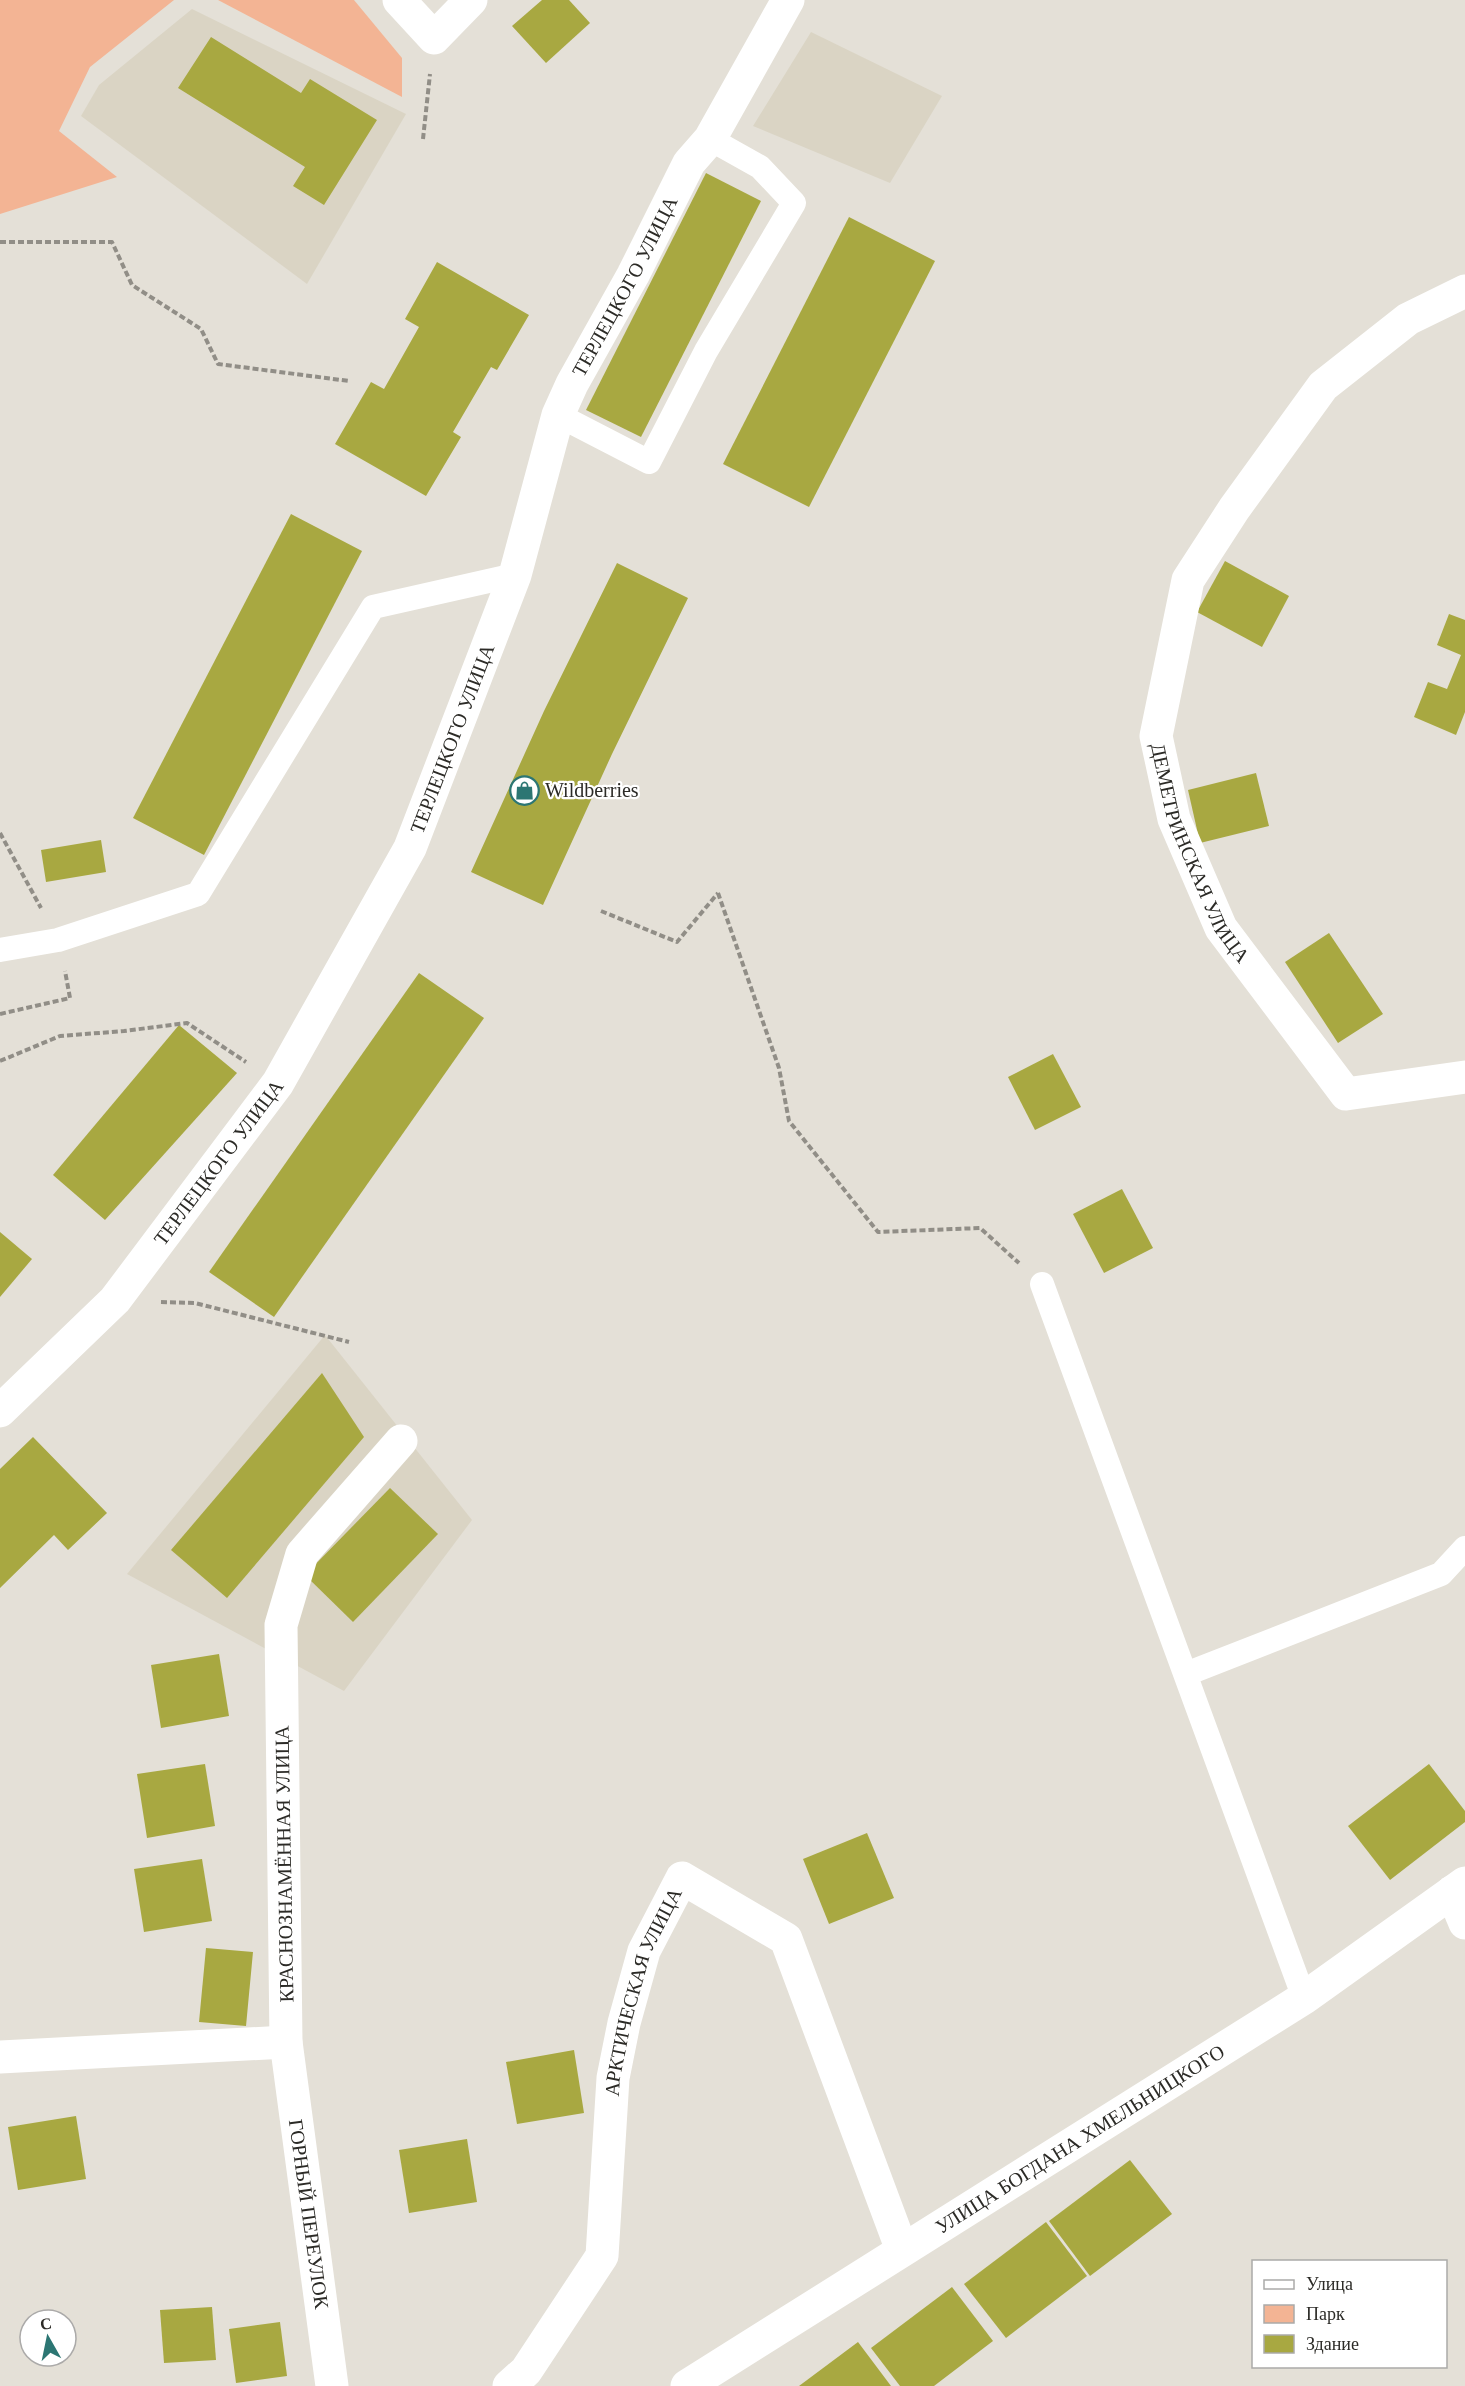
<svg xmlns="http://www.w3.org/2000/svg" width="1465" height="2386" font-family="Georgia,serif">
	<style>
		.built { fill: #dad4c4 }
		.green { fill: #f3b494 }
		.building { fill: #a8a841 }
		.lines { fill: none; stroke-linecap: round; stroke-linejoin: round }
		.path { stroke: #918e87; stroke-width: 4; stroke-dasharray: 6 3; stroke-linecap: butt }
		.service { stroke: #fff; stroke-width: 24 }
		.minor { stroke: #fff; stroke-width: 33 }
		.labels { text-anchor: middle; stroke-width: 4.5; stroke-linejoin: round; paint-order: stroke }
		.street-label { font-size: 20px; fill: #2c2b27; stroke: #fff }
		.poi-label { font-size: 20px; fill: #2c2b27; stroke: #fff; text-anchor: start }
	</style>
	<rect width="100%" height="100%" fill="#e4e0d7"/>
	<!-- built -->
	<g class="built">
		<polygon points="192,9 406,114 307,284 81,116 99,85"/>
		<polygon points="811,32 942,96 890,183 753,126"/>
		<polygon points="325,1335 472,1520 344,1691 127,1574"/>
	</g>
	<!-- green -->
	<g class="green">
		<polygon points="0,0 174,0 90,67 59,131 117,177 0,214"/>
		<polygon points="218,0 354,0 402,58 402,97"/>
	</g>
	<!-- building -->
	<g class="building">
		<polygon points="542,0 569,0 590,23 546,63 512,26"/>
		<polygon points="211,37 301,93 310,79 377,120 324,205 293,186 305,167 178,88"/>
		<polygon points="706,173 761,201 641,437 586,410"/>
		<polygon points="849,217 935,261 809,507 723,464"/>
		<polygon points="437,262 529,315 497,370 491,367 453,432 461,437 426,496 335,444 371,382 384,389 419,327 405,319"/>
		<polygon points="291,514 362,551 204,855 133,818"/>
		<polygon points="1225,561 1289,596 1262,647 1197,612"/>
		<polygon points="617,563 688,598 612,754 543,905 471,872 544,711"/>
		<polygon points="1449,614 1465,620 1465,712 1456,735 1414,717 1428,682 1447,689 1461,655 1437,645"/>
		<polygon points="1256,773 1269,826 1200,843 1188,790"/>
		<polygon points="101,840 106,872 46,882 41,850"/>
		<polygon points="1329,933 1383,1014 1338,1043 1285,962"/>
		<polygon points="419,973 484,1018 274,1317 209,1272"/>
		<polygon points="179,1025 237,1073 105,1220 53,1175"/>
		<polygon points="1053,1054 1081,1107 1035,1130 1008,1077"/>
		<polygon points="1122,1189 1153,1248 1104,1273 1073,1214"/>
		<polygon points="0,1232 32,1259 0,1297"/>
		<polygon points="322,1373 364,1437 227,1598 171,1550"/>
		<polygon points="33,1437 107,1513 68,1550 54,1535 0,1588 0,1469"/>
		<polygon points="390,1488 438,1534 353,1622 305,1575"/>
		<polygon points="219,1654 229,1716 161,1728 151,1665"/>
		<polygon points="205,1764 215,1826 147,1838 137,1774"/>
		<polygon points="1429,1764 1465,1811 1465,1822 1390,1880 1348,1826"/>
		<polygon points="867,1833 894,1898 829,1924 803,1859"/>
		<polygon points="202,1859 212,1921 144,1932 134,1869"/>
		<polygon points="206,1948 253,1952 246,2026 199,2022"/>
		<polygon points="574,2050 584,2113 517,2124 506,2062"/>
		<polygon points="76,2116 86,2179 18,2190 8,2127"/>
		<polygon points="467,2139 477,2202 409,2213 399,2150"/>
		<polygon points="1130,2160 1172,2214 1090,2276 1049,2221"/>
		<polygon points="1046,2222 1087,2276 1006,2338 964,2284"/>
		<polygon points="952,2287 993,2341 934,2386 900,2386 871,2348"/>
		<polygon points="212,2307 216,2360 164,2363 160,2310"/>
		<polygon points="280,2322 287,2376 236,2383 229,2329"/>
		<polygon points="858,2342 891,2386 799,2386"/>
	</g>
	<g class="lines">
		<!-- path -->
		<g class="path">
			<polyline points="423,139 430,74"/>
			<polyline points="0,242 112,242 132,285 201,329 218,364 349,381"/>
			<polyline points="0,833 41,908"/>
			<polyline points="718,893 779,1068 789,1121 878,1232 980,1228 1019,1263"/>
			<polyline points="601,911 677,942 718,893"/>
			<polyline points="0,1014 70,998 65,971"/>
			<polyline points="0,1061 60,1036 124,1031 187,1023 246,1062"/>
			<polyline points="161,1302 195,1303 349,1342"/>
		</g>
		<!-- service -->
		<g class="service">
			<polyline points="558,415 649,462 706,351 794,203 760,167 710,139"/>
			<polyline points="0,950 58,940 198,894 373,607 515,575"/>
			<polyline points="1042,1284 1304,1998"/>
			<polyline points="1186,1674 1441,1574 1465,1548"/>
		</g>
		<!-- minor -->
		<g class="minor">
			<polyline points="399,0 434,38 471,0"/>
			<path id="s1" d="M 1465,291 L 1408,319 L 1323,386 L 1234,509 L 1188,580 L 1156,736 L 1174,819 L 1221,928 L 1346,1094 L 1465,1077"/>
			<path id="s2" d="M 0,1411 L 115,1300 L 278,1083 L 410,848 L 515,575 L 558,415 L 572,384 L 633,275 L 689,163 L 710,139 L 788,0"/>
			<polyline points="1452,1892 1465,1923"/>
			<polyline points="0,2057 286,2042"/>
			<polyline points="332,2386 286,2042 281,1625 302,1554 401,1441"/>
			<path id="s3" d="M 509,2386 L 526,2371 L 602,2256 L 613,2078 L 624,2023 L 644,1951 L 682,1878 L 786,1939 L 902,2250"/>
			<path id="s4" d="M 687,2386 L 1304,1998 L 1465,1883"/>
		</g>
	</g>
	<!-- icons -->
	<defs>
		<symbol id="shop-ring" viewBox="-11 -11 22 22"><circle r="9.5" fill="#fff" stroke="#2c7673" stroke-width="1.5"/><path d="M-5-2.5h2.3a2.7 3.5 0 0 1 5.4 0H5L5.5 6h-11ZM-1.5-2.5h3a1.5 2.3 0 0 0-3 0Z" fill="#2c7673"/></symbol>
	</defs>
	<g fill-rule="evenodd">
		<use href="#shop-ring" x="508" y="774" width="33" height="33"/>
	</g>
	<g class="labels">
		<!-- street labels -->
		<g class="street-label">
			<text dy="7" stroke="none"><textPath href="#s2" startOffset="1304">ТЕРЛЕЦКОГО УЛИЦА</textPath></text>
			<text dy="7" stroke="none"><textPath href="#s2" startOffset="818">ТЕРЛЕЦКОГО УЛИЦА</textPath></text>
			<text dy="7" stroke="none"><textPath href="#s1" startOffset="693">ДЕМЕТРИНСКАЯ УЛИЦА</textPath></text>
			<text dy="7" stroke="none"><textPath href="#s2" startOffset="332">ТЕРЛЕЦКОГО УЛИЦА</textPath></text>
			<text transform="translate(284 1864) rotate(-91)" y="7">КРАСНОЗНАМЁННАЯ УЛИЦА</text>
			<text dy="7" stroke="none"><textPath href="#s3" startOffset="430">АРКТИЧЕСКАЯ УЛИЦА</textPath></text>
			<text dy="7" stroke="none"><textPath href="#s4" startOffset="464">УЛИЦА БОГДАНА ХМЕЛЬНИЦКОГО</textPath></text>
			<text transform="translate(309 2214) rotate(82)" y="7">ГОРНЫЙ ПЕРЕУЛОК</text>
		</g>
		<!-- poi labels -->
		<g class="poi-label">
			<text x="545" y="797">Wildberries</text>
		</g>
	</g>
	<!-- legend -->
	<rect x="1252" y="2260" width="195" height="108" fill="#ffffff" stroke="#abaaa9" stroke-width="1.5"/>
	<rect x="1264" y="2280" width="30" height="9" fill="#ffffff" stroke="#abaaa9" stroke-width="1.5"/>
	<text x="1306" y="2290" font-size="18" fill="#2c2b27">Улица</text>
	<rect x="1264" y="2305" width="30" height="18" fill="#f3b494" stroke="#abaaa9" stroke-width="1.5"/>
	<text x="1306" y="2320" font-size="18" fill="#2c2b27">Парк</text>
	<rect x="1264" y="2335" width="30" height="18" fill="#a8a841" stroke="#abaaa9" stroke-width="1.5"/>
	<text x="1306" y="2350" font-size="18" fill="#2c2b27">Здание</text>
	<!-- north arrow -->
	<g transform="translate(48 2338) rotate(351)"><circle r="28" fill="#ffffff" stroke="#abaaa9" stroke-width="1.5"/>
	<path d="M0-4.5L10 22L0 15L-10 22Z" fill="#2c7673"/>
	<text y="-9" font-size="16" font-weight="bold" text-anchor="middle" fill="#2c2b27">С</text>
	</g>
</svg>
